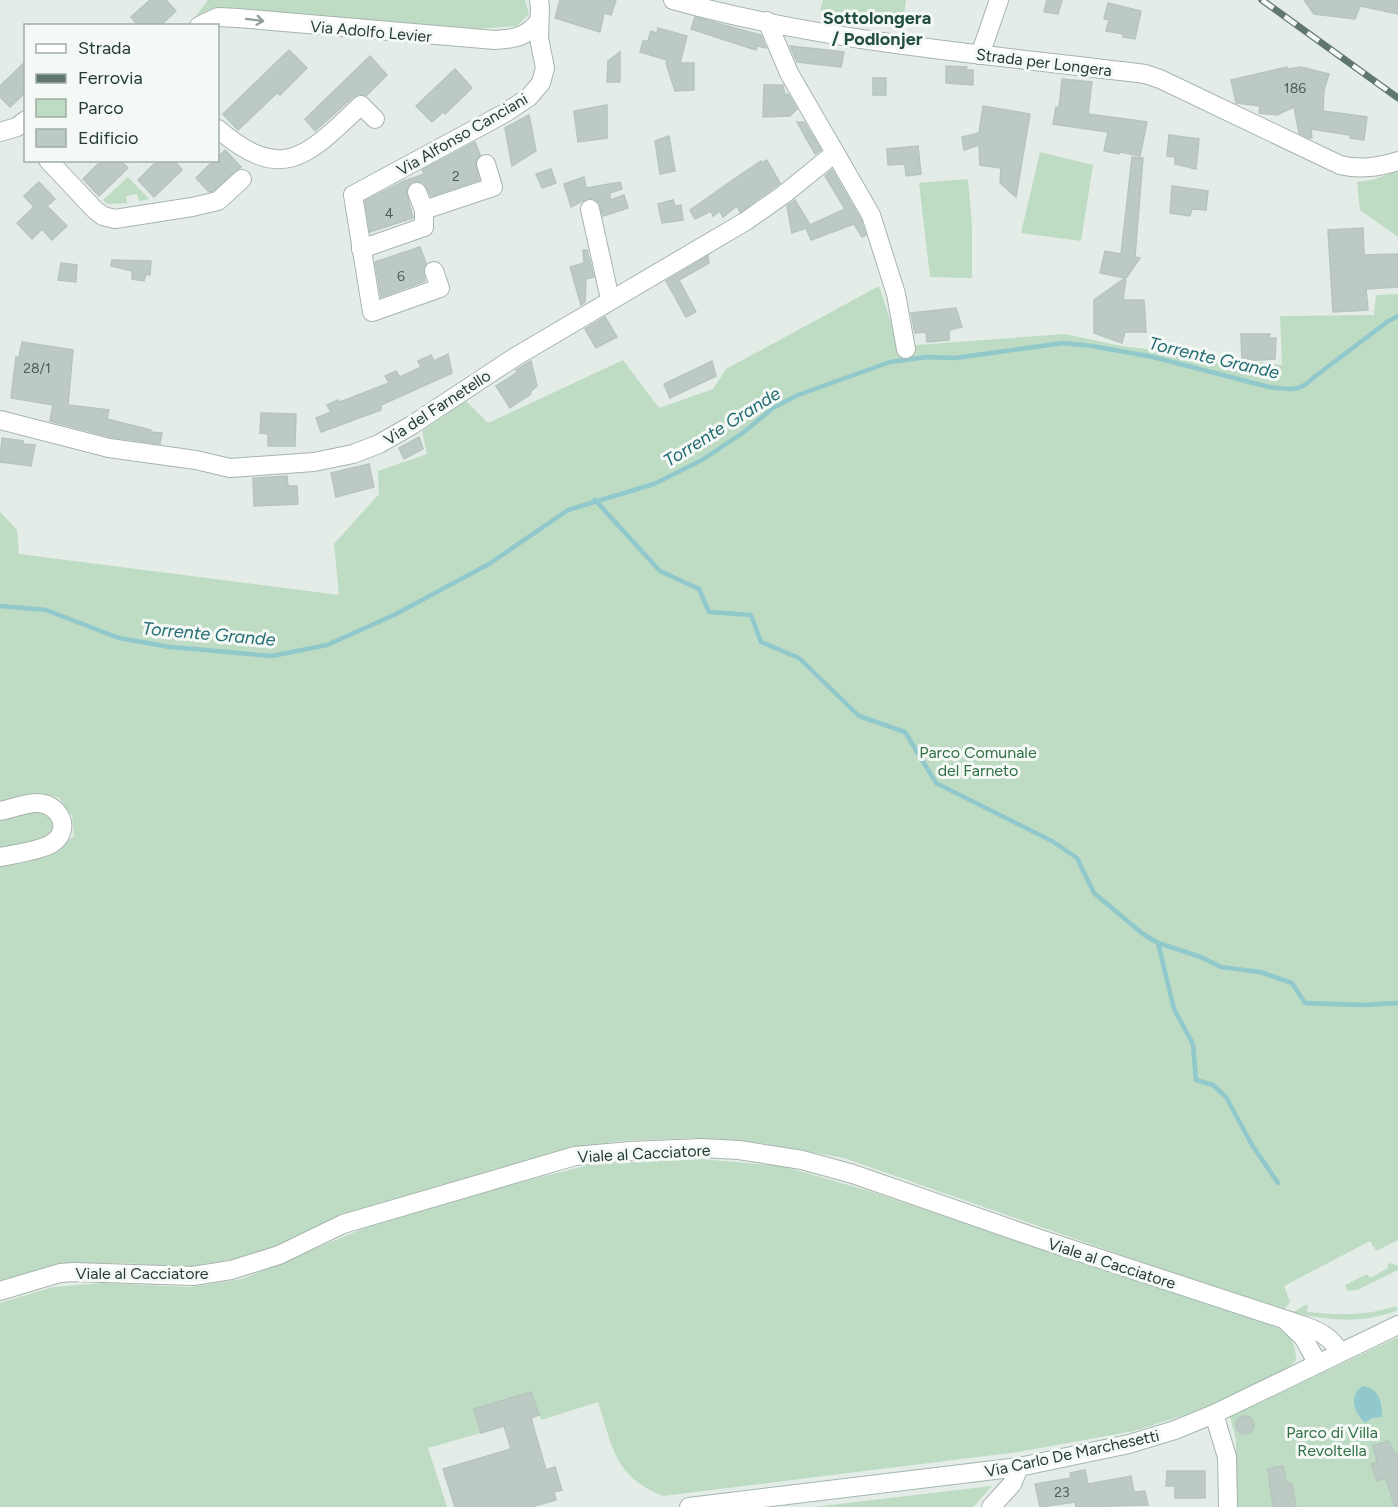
<svg xmlns="http://www.w3.org/2000/svg" width="1398" height="1507" font-family="Figtree,sans-serif">
	<style>
		.green { fill: #bedbc4 }
		.water { fill: #91c8cc }
		.lines { fill: none; stroke-linecap: round; stroke-linejoin: round }
		.stream { stroke: #91c8cc; stroke-width: 4.5 }
		.building { fill: #bccac3; stroke: #b7c5be; stroke-width: 1.5 }
		.minor-casing { stroke: #a7b4ae; stroke-width: 20 }
		.tertiary-casing { stroke: #a7b4ae; stroke-width: 20 }
		.secondary-casing { stroke: #a3b7ae; stroke-width: 20 }
		.minor { stroke: #fff; stroke-width: 18 }
		.tertiary { stroke: #fff; stroke-width: 18 }
		.secondary { stroke: #fff; stroke-width: 18 }
		.rail-casing { stroke: #5f776f; stroke-width: 7 }
		.rail { stroke: #f4f9f6; stroke-width: 4.5; stroke-dasharray: 14; stroke-linecap: butt }
		.oneway { stroke: #929e9a }
		.labels { text-anchor: middle; stroke-width: 6; stroke-linejoin: round; paint-order: stroke }
		.number-label { font-size: 14px; fill: #4b6058 }
		.street-label { font-size: 16px; fill: #253c34; stroke: #f4f9f6 }
		.park-label { font-size: 16px; fill: #327045; stroke: #f4f9f6 }
		.neighbourhood-label { font-size: 18px; font-weight: bold; fill: #224d3f; stroke: #f4f9f6 }
		.water-label { font-size: 18px; font-style: italic; fill: #246c73; stroke: #f4f9f6 }
	</style>
	<rect width="100%" height="100%" fill="#e4ece8"/>
	<!-- green -->
	<g class="green">
		<polygon points="208,0 525,0 529,14 517,26 476,29 234,8 213,8 195,17"/>
		<polygon points="823,0 906,0 903,21 820,10"/>
		<polygon points="1040,152 1093,165 1081,241 1021,233"/>
		<polygon points="1398,171 1398,237 1360,210 1357,182 1372,180"/>
		<polygon points="128,177 149,199 139,201 137,194 126,196 127,203 108,204 103,200"/>
		<polygon points="968,179 972,226 972,278 930,277 919,183"/>
		<polygon points="879,286 896,338 916,345 1065,334 1121,346 1282,365 1280,316 1374,315 1376,295 1398,294 1398,1240 1376,1251 1370,1241 1284,1286 1290,1302 1284,1310 1264,1305 844,1158 761,1143 695,1138 618,1141 566,1150 351,1213 279,1245 241,1258 188,1267 122,1263 59,1263 0,1282 0,862 59,848 74,836 72,816 59,798 42,793 0,802 0,512 17,530 19,554 339,595 334,544 379,494 378,471 427,454 422,431 466,401 488,423 623,360 659,408 713,389 726,369"/>
		<polygon points="32,811 46,812 53,818 52,829 48,837 36,841 0,849 0,818"/>
		<path d="M 701,1159 L 782,1166 L 866,1190 L 1274,1326 C 1290,1333 1296,1344 1296,1360 L 1288,1368 L 1222,1400 L 1185,1415 L 1134,1431 L 1018,1452 L 663,1496 C 614,1476 613,1448 598,1402 L 541,1420 L 531,1392 L 474,1409 L 481,1433 L 428,1448 L 447,1507 L 0,1507 L 0,1303 L 53,1287 L 102,1283 L 190,1287 L 242,1279 L 374,1224 L 505,1186 L 593,1164 Z"/>
		<polygon points="1391,1263 1398,1266 1398,1270 1357,1290 1348,1291 1345,1285 1367,1274 1370,1278 1388,1268 1387,1265"/>
		<path d="M 1308,1304 L 1307,1312 C 1338,1315 1367,1316 1396,1306 L 1398,1310 C 1362,1324 1330,1321 1293,1312 Z"/>
		<polygon points="1398,1337 1398,1507 1235,1507 1236,1440 1230,1417"/>
		<polygon points="992,1486 973,1507 813,1507"/>
	</g>
	<!-- water -->
	<path class="water" d="M 1363,1386 C 1379,1389 1382,1401 1382,1417 L 1372,1418 L 1365,1423 C 1354,1413 1348,1395 1363,1386 Z"/>
	<g class="lines">
		<!-- stream -->
		<g class="stream">
			<polyline points="595,500 660,571 699,589 709,612 751,615 761,642 799,658 859,716 905,732 936,783 1052,841 1077,858 1094,893 1143,934 1158,943 1174,1009 1193,1044 1196,1080 1213,1085 1226,1097 1252,1145 1278,1183"/>
			<path d="M 0,606 L 46,610 L 119,638 L 170,647 L 272,656 L 327,645 L 394,615 L 489,564 L 568,510 L 654,484 L 702,460 L 744,432 L 773,408 L 798,395 L 890,362 L 927,357 L 955,358 L 1063,343 L 1092,346 L 1153,357 L 1269,387 C 1288,389 1299,393 1313,378 L 1387,322 L 1398,316"/>
			<polyline points="1158,943 1201,957 1221,967 1260,972 1292,983 1305,1003 1363,1005 1398,1003"/>
		</g>
	</g>
	<!-- building -->
	<g class="building">
		<polygon points="150,0 166,0 176,11 160,26 139,26 131,17"/>
		<polygon points="560,0 616,0 611,15 604,13 600,32 555,18"/>
		<polygon points="1047,0 1062,0 1058,14 1044,12"/>
		<polygon points="1304,0 1398,0 1398,14 1360,6 1355,19 1314,14"/>
		<polygon points="1108,3 1141,11 1135,39 1123,37 1123,34 1106,31 1109,20 1104,19"/>
		<polygon points="695,17 761,35 766,48 757,46 756,50 691,29"/>
		<polygon points="658,28 687,36 680,63 694,63 694,90 675,91 666,63 667,60 640,52 643,41 648,41 651,31 657,33"/>
		<polygon points="790,46 844,52 841,67 797,62"/>
		<polygon points="289,50 307,68 280,95 277,93 238,130 223,114"/>
		<polygon points="620,52 620,82 607,82 608,61"/>
		<polygon points="370,56 387,75 366,96 359,94 353,97 315,131 305,119"/>
		<polygon points="26,61 26,92 10,107 0,97 0,86"/>
		<polygon points="946,66 967,67 966,70 973,70 973,85 946,83"/>
		<polygon points="1287,67 1288,69 1301,67 1329,74 1324,90 1323,111 1367,117 1364,140 1350,138 1350,135 1311,129 1312,138 1309,138 1299,133 1294,107 1277,115 1259,113 1260,106 1236,103 1231,80"/>
		<polygon points="455,69 472,88 445,114 443,112 432,122 416,106"/>
		<rect x="873" y="78" width="13" height="17"/>
		<polygon points="1062,79 1092,82 1088,114 1147,122 1140,156 1120,152 1119,154 1104,151 1108,132 1053,124 1056,107 1059,108"/>
		<polygon points="764,85 783,85 785,95 788,94 797,109 790,116 763,117"/>
		<polygon points="607,105 607,138 578,142 574,111"/>
		<polygon points="983,106 1030,114 1016,197 1000,183 1001,168 980,165 979,145 964,150 962,137 979,133"/>
		<polygon points="529,115 536,151 512,166 505,128"/>
		<polygon points="797,122 804,122 821,150 815,154"/>
		<polygon points="1169,135 1199,139 1196,169 1175,164 1175,157 1167,156"/>
		<polygon points="669,136 675,171 660,174 655,141"/>
		<polygon points="475,142 480,155 475,162 479,180 431,196 424,183 418,181 412,182 406,191 413,218 370,232 365,201 402,182 424,174 422,170"/>
		<polygon points="918,146 921,174 906,176 905,164 888,165 887,149"/>
		<polygon points="225,150 241,167 213,191 209,192 196,178 214,160 218,160 218,157"/>
		<polygon points="1132,157 1143,158 1135,257 1140,258 1126,278 1123,300 1144,300 1146,332 1125,332 1122,343 1094,333 1094,300 1125,278 1100,273 1105,251 1121,254"/>
		<polygon points="102,160 120,160 128,168 99,196 83,179"/>
		<polygon points="158,160 174,160 182,170 154,197 138,180"/>
		<polygon points="767,160 780,183 740,212 737,206 723,217 720,211 713,216 711,211 695,219 690,210 740,175 761,161 762,163"/>
		<polygon points="551,169 556,183 542,188 536,174"/>
		<polygon points="832,170 861,220 866,235 862,237 854,224 811,240 806,228 792,233 787,206 795,200 810,225 845,209 825,176"/>
		<polygon points="584,177 586,188 620,182 622,189 610,193 610,200 624,195 628,208 603,216 599,202 594,199 588,198 571,207 564,184"/>
		<polygon points="39,182 55,199 47,206 67,226 52,240 42,229 32,239 17,223 34,207 24,196"/>
		<polygon points="1172,186 1208,191 1206,210 1192,209 1190,216 1170,213"/>
		<polygon points="673,200 675,206 681,205 683,220 662,223 658,204"/>
		<polygon points="1363,228 1364,255 1398,254 1398,287 1366,289 1368,310 1333,312 1328,230"/>
		<polygon points="420,247 426,263 423,270 425,281 381,297 375,262"/>
		<polygon points="583,250 587,250 594,277 586,279 585,302 581,305 570,267 584,263"/>
		<polygon points="708,256 709,263 679,280 696,312 686,317 666,281"/>
		<polygon points="112,260 151,261 150,275 146,274 144,281 132,279 132,271 111,266"/>
		<polygon points="61,263 77,265 76,282 58,280"/>
		<polygon points="956,308 962,327 949,330 949,340 927,342 926,332 915,333 911,313"/>
		<polygon points="605,317 617,337 596,348 585,329"/>
		<polygon points="1241,334 1270,334 1269,338 1276,338 1275,359 1242,361"/>
		<polygon points="22,342 73,350 68,405 109,410 107,419 151,430 150,432 162,433 160,444 111,437 50,421 53,405 11,398 16,357 19,357"/>
		<polygon points="448,354 452,373 381,405 381,410 321,432 316,418 331,412 327,405 338,400 340,402 389,383 385,376 396,371 400,377 421,367 418,361 431,355 434,361"/>
		<polygon points="531,361 537,386 530,392 531,394 510,408 496,386 518,372 516,370"/>
		<polygon points="712,361 716,376 670,398 664,384"/>
		<polygon points="261,413 296,414 295,446 268,446 268,434 260,433"/>
		<polygon points="419,437 423,449 404,459 399,448"/>
		<polygon points="2,438 23,441 23,444 35,445 31,466 0,462"/>
		<polygon points="369,464 374,487 336,497 331,473"/>
		<polygon points="287,476 288,486 297,486 298,504 254,506 253,478"/>
		<polygon points="531,1392 539,1415 531,1418 546,1470 555,1467 562,1490 554,1492 556,1500 531,1507 455,1507 443,1469 511,1449 504,1426 481,1433 474,1409"/>
		<circle cx="1245" cy="1425" r="9"/>
		<polygon points="1388,1441 1395,1454 1398,1453 1398,1507 1395,1507 1386,1478 1377,1481 1371,1464 1377,1462 1373,1446"/>
		<polygon points="1283,1466 1286,1483 1289,1482 1289,1485 1292,1484 1296,1507 1273,1507 1268,1469"/>
		<polygon points="1085,1470 1088,1484 1131,1476 1134,1492 1145,1491 1148,1505 1076,1507 1075,1502 1040,1507 1035,1484 1071,1478 1070,1473"/>
		<polygon points="1167,1471 1205,1471 1205,1498 1175,1498 1175,1486 1166,1486"/>
	</g>
	<g class="lines">
		<defs>
			<g id="minor">
				<polyline points="767,21 789,73 871,215 896,294 906,349"/>
				<path d="M 199,26 L 218,17 L 238,18 L 495,40 C 514,39 526,37 538,22"/>
				<polyline points="980,55 999,0"/>
				<path d="M 218,129 C 283,185 308,155 361,105 L 375,119"/>
				<polyline points="0,132 17,127 26,120"/>
				<polyline points="48,160 95,210 103,216 115,219 192,207 218,201 242,179"/>
				<polyline points="417,192 424,210"/>
				<polyline points="590,209 610,299"/>
				<polyline points="361,249 424,227 424,210 493,187 486,164"/>
				<polyline points="434,271 440,288 372,312 353,195 505,113 529,97 541,83 545,68 539,38 540,8 539,0"/>
				<polyline points="0,420 109,448 196,460 230,468 314,462 353,454 379,444 412,425 515,357 746,221 783,195 835,153"/>
				<path d="M 0,811 C 11,809 25,803 37,803 C 60,803 73,831 51,844 C 39,851 14,854 0,857"/>
				<path d="M 0,1291 L 60,1273 L 74,1272 L 193,1276 L 231,1270 L 279,1255 L 343,1224 L 575,1156 L 630,1151 L 702,1148 L 739,1150 L 802,1160 L 853,1174 L 1040,1239 L 1305,1326 C 1321,1332 1332,1338 1340,1353"/>
				<polyline points="1288,1323 1303,1337 1318,1364"/>
				<polyline points="1214,1414 1227,1457 1228,1507"/>
				<polyline points="991,1507 1012,1484 1019,1467"/>
			</g>
			<path id="tertiary" d="M 673,0 C 827,43 988,54 1145,74 L 1160,79 L 1340,165 C 1360,170 1378,167 1398,161"/>
			<polyline id="secondary" points="689,1507 1019,1467 1129,1444 1175,1430 1214,1414 1398,1325"/>
		</defs>
		<!-- minor casing -->
		<use href="#minor" class="minor-casing"/>
		<!-- tertiary casing -->
		<use href="#tertiary" class="tertiary-casing"/>
		<!-- secondary casing -->
		<use href="#secondary" class="secondary-casing"/>
		<!-- minor -->
		<use href="#minor" class="minor"/>
		<!-- tertiary -->
		<use href="#tertiary" class="tertiary"/>
		<!-- secondary -->
		<use href="#secondary" class="secondary"/>
		<defs>
			<polyline id="rail" points="1262,0 1398,98"/>
		</defs>
		<!-- rail casing -->
		<use href="#rail" class="rail-casing"/>
		<!-- rail -->
		<use href="#rail" class="rail"/>
	</g>
	<!-- one-way arrows -->
	<defs><path id="oneway-shaft" d="M-6 0H5M1.5-3L5.5 0L1.5 3" fill="none" stroke-width="1.6" stroke-linecap="round" stroke-linejoin="round" transform="scale(1.5)"/></defs>
	<use class="oneway" href="#oneway-shaft" transform="translate(255 20) rotate(7)"/>
	<g class="labels">
		<!-- number labels -->
		<g class="number-label">
			<text x="1295" y="93">186</text>
			<text x="456" y="181">2</text>
			<text x="389" y="218">4</text>
			<text x="401" y="281">6</text>
			<text x="37" y="373">28/1</text>
			<text x="1062" y="1497">23</text>
		</g>
		<!-- street labels -->
		<g class="street-label">
			<text transform="translate(371 31) rotate(5)" y="6">Via Adolfo Levier</text>
			<text transform="translate(1044 62) rotate(7)" y="6">Strada per Longera</text>
			<text transform="translate(462 134) rotate(-30)" y="6">Via Alfonso Canciani</text>
			<text transform="translate(437 407) rotate(-33)" y="6">Via del Farnetello</text>
			<text transform="translate(644 1153) rotate(-3)" y="6">Viale al Cacciatore</text>
			<text transform="translate(1112 1263) rotate(18)" y="6">Viale al Cacciatore</text>
			<text x="142" y="1279">Viale al Cacciatore</text>
			<text transform="translate(1072 1453) rotate(-12)" y="6">Via Carlo De Marchesetti</text>
		</g>
		<!-- park labels -->
		<g class="park-label">
			<text x="978" y="758">Parco Comunale<tspan x="978" dy="18">del Farneto</tspan></text>
			<text x="1332" y="1438">Parco di Villa<tspan x="1332" dy="18">Revoltella</tspan></text>
		</g>
		<!-- neighbourhood labels -->
		<g class="neighbourhood-label">
			<text x="877" y="24">Sottolongera<tspan x="877" dy="21">/ Podlonjer</tspan></text>
		</g>
		<!-- water labels -->
		<g class="water-label">
			<text transform="translate(1214 358) rotate(13)" y="6">Torrente Grande</text>
			<text transform="translate(722 427) rotate(-32)" y="6">Torrente Grande</text>
			<text transform="translate(209 634) rotate(5)" y="6">Torrente Grande</text>
		</g>
	</g>
	<!-- legend -->
	<rect x="24" y="24" width="195" height="138" fill="#f4f9f6" stroke="#a1ada8" stroke-width="1.5"/>
	<rect x="36" y="44" width="30" height="9" fill="#ffffff" stroke="#a1ada8" stroke-width="1.5"/>
	<text x="78" y="54" font-size="18" fill="#253c34">Strada</text>
	<rect x="36" y="74" width="30" height="9" fill="#5f776f" stroke="#a1ada8" stroke-width="1.5"/>
	<text x="78" y="84" font-size="18" fill="#253c34">Ferrovia</text>
	<rect x="36" y="99" width="30" height="18" fill="#bedbc4" stroke="#a1ada8" stroke-width="1.5"/>
	<text x="78" y="114" font-size="18" fill="#253c34">Parco</text>
	<rect x="36" y="129" width="30" height="18" fill="#bccac3" stroke="#a1ada8" stroke-width="1.5"/>
	<text x="78" y="144" font-size="18" fill="#253c34">Edificio</text>
</svg>
